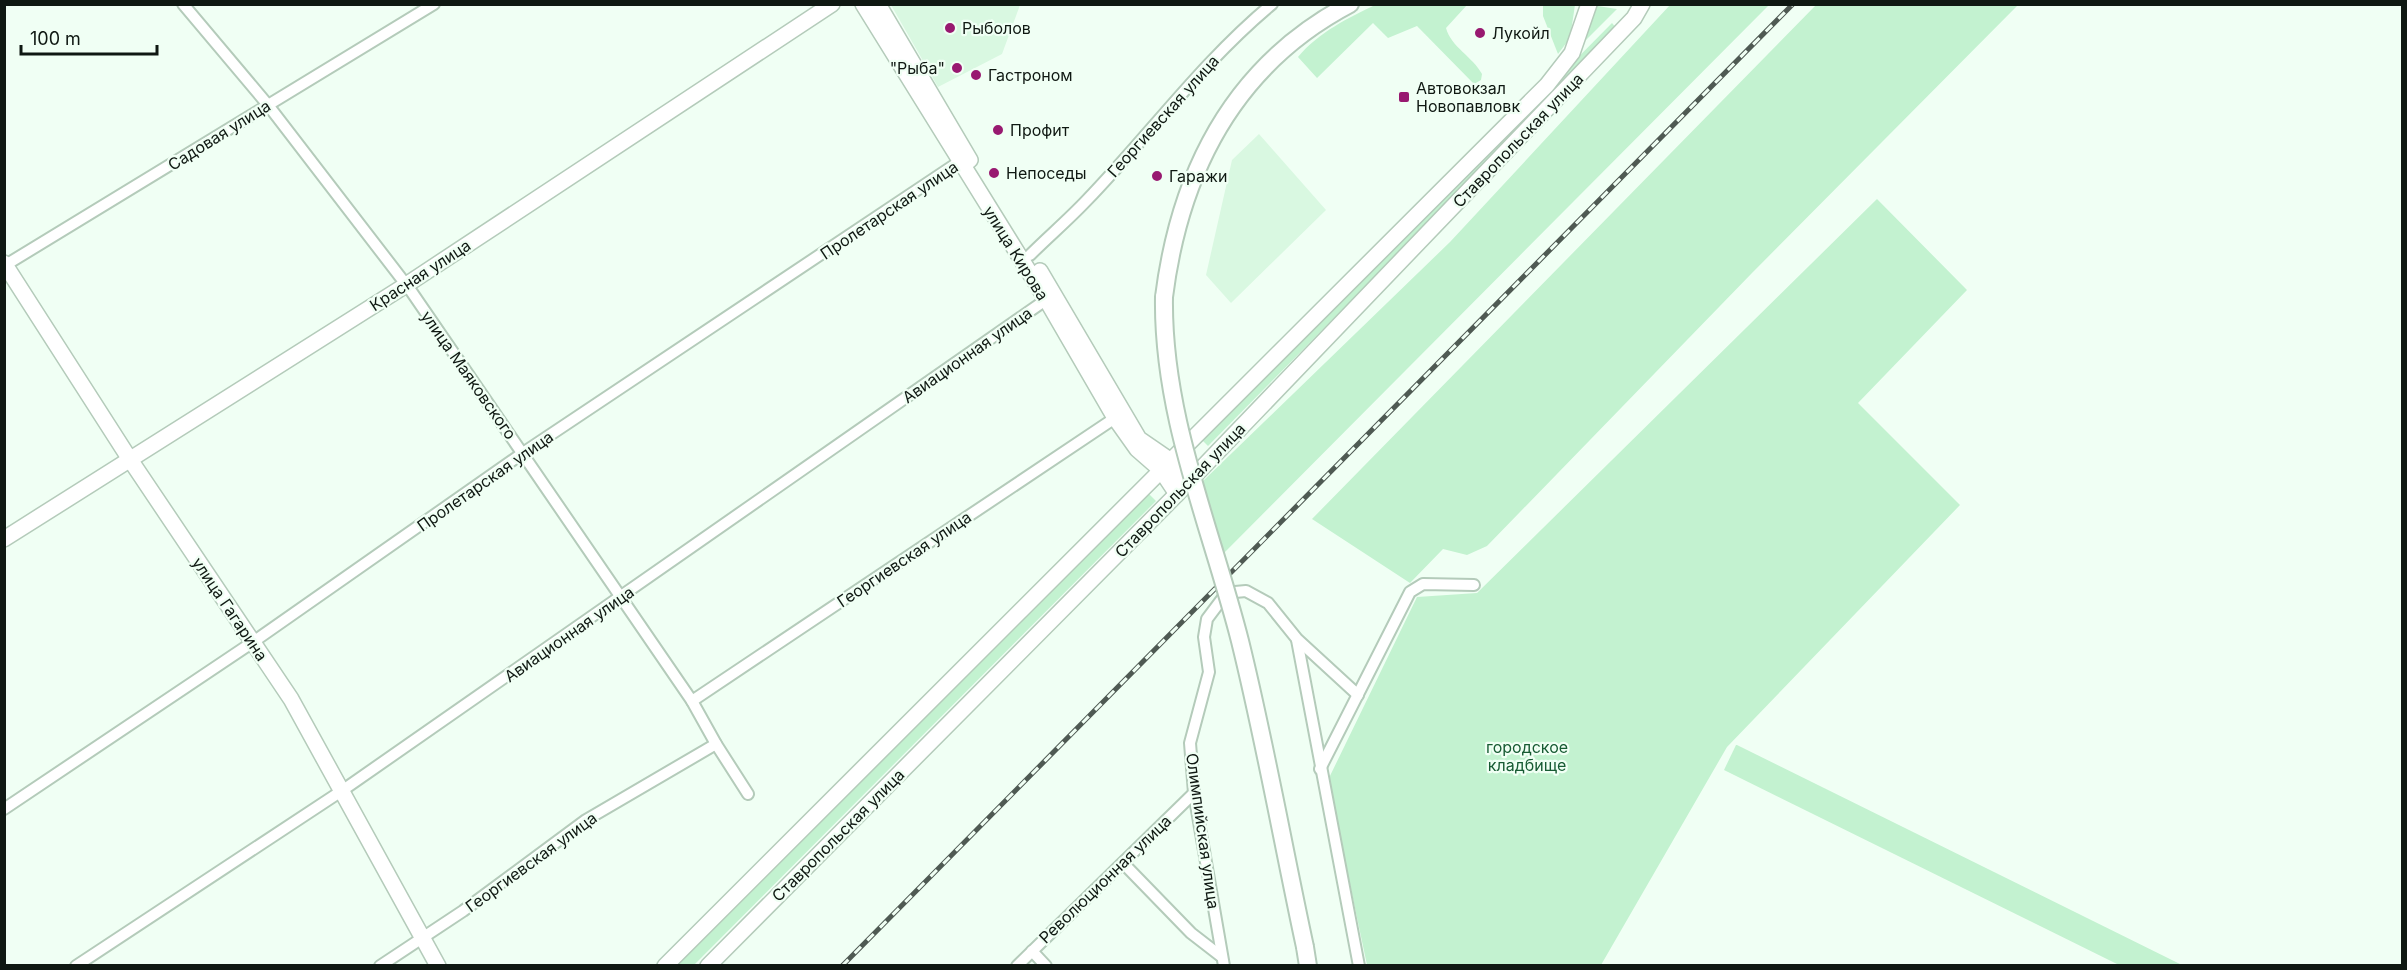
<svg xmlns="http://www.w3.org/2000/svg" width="2407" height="970" font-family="Inter,sans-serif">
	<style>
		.built { fill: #d9f8e1 }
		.green { fill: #c3f2d0 }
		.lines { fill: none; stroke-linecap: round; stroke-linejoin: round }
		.street-casing { stroke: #b4cbba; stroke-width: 14 }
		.secondary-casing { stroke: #b4cbba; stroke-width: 18 }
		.primary-casing { stroke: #b4cbba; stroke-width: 20 }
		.street { stroke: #fff; stroke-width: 10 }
		.secondary { stroke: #fff; stroke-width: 15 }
		.primary { stroke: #fff; stroke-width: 16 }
		.rail-casing { stroke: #4f5a53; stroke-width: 5 }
		.rail { stroke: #f0fff4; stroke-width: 3; stroke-dasharray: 9; stroke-linecap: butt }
		.primary-bridge-casing { stroke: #b4cbba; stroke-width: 20; stroke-linecap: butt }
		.primary-bridge { stroke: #fff; stroke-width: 16 }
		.poi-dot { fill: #981970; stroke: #f0fff4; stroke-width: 2 }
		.labels { text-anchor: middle; stroke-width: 4.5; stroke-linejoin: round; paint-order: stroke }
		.poi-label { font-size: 16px; fill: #0f1812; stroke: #f0fff4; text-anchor: start }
		.street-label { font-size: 16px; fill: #0f1812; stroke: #f0fff4 }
		.park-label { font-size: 16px; fill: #175b33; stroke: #f0fff4 }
	</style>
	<rect width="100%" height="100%" fill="#f0fff4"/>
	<!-- built -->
	<g class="built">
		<polygon points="891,5 1020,5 1002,54 938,87"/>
		<polygon points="1259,134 1326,210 1231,303 1206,275 1232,160"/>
	</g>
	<!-- green -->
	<g class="green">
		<path d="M 1377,4 L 1467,5 L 1446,28 C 1451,47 1473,57 1482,74 L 1481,80 L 1474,84 L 1417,26 L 1388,38 L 1373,23 L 1317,78 L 1298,57 C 1319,32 1348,18 1377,4 Z"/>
		<polygon points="1543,5 1575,5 1570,38 1558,54 1543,16"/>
		<polygon points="1591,5 1617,9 1586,40"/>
		<polygon points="1670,5 1769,5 1223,554 1203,481 1450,242"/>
		<polygon points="1816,5 2018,5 1752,273 1487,546 1467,555 1443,549 1410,583 1312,519"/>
		<polygon points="1612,23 1618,30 1208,446 1201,439"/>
		<polygon points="1877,199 1967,290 1858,403 1960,505 1727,747 1601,965 1367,965 1328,780 1417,597 1477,593"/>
		<polygon points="1147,492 1156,501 694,965 677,966"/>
		<polygon points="1736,745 1737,745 2182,965 2119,965 1724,770"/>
	</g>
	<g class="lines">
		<defs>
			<g id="street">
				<polyline points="183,4 268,105 411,291 692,701 716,744 748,794"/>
				<path d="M 1030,255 C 1048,237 1068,220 1086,201 C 1149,136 1201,63 1272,4"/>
				<polyline points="4,266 434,4"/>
				<polyline points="1297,640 1359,966"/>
				<polyline points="692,701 1115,418"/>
				<polyline points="1320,769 1410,592 1423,584 1474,585"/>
				<polyline points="4,809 253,642 523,453 965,158"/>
				<polyline points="1123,863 1191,933 1222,957"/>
				<polyline points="1032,951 1046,966"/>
				<polyline points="76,966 343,790 1050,297"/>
				<polyline points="380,966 463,911 586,820 716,744"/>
				<polyline points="1017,966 1194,793"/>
				<polyline points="1224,966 1194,793 1190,743 1209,672 1204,637 1207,619 1222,599 1235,592 1246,591 1268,603 1297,639 1358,695"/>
			</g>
			<g id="secondary">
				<polyline points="863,4 1046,299 1115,418 1137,449 1161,470 1177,494"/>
				<polyline points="878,4 970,160"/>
				<polyline points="4,263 129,458 291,699 438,966"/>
				<polyline points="1040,271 1139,439 1171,461 1187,484"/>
				<polyline points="4,539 406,285 832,4"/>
				<polyline points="665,966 1547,85 1572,53 1589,4"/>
				<polyline points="708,966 1177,494 1634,18 1642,4"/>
			</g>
			<g id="primary">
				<path d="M 1164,297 C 1180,171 1234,65 1350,4"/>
				<polyline points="1305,947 1308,966"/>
			</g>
		</defs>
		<!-- street casing -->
		<use href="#street" class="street-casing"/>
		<!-- secondary casing -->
		<use href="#secondary" class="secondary-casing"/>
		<!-- primary casing -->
		<use href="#primary" class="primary-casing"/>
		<!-- street -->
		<use href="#street" class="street"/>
		<!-- secondary -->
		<use href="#secondary" class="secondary"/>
		<!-- primary -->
		<use href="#primary" class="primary"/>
		<defs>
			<polyline id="rail" points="842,966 1793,4"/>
		</defs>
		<!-- rail casing -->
		<use href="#rail" class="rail-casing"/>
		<!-- rail -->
		<use href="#rail" class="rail"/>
		<defs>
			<path id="primary-bridge" d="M 1164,297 C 1162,416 1211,527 1240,641 C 1265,742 1283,845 1305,947"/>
		</defs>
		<!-- primary-bridge casing -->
		<use href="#primary-bridge" class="primary-bridge-casing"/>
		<!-- primary-bridge -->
		<use href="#primary-bridge" class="primary-bridge"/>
	</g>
	<!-- markers -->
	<g class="poi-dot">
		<circle cx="950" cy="28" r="6"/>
		<circle cx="1480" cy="33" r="6"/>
		<circle cx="957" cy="68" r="6"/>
		<circle cx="976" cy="75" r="6"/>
		<rect x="1398" y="91" width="12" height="12" rx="3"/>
		<circle cx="998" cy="130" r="6"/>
		<circle cx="994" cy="173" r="6"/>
		<circle cx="1157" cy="176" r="6"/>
	</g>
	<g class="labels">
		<!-- poi labels -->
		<g class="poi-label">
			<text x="962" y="34">Рыболов</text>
			<text x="1492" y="39">Лукойл</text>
			<text x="945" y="74" text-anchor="end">"Рыба"</text>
			<text x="988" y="81">Гастроном</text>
			<text x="1416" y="94">Автовокзал<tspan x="1416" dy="18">Новопавловк</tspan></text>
			<text x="1010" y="136">Профит</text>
			<text x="1006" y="179">Непоседы</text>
			<text x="1169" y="182">Гаражи</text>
		</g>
		<!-- street labels -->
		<g class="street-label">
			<text transform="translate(1163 116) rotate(-48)" y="6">Георгиевская улица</text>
			<text transform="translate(219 135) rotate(-32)" y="6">Садовая улица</text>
			<text transform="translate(1518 140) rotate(-46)" y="6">Ставропольская улица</text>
			<text transform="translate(889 210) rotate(-34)" y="6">Пролетарская улица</text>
			<text transform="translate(1016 253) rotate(58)" y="6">улица Кирова</text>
			<text transform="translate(420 275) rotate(-33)" y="6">Красная улица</text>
			<text transform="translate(967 355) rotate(-35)" y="6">Авиационная улица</text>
			<text transform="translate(469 375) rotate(55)" y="6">улица Маяковского</text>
			<text transform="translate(485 481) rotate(-35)" y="6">Пролетарская улица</text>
			<text transform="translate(1180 490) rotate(-46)" y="6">Ставропольская улица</text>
			<text transform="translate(904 559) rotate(-34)" y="6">Георгиевская улица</text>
			<text transform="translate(230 609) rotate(56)" y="6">улица Гагарина</text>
			<text transform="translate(569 634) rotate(-35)" y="6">Авиационная улица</text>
			<text transform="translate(1203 831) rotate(82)" y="6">Олимпийская улица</text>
			<text transform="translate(838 835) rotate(-45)" y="6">Ставропольская улица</text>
			<text transform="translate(531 862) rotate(-36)" y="6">Георгиевская улица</text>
			<text transform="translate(1105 879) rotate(-44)" y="6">Революционная улица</text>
		</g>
		<!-- park labels -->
		<g class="park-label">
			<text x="1527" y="753">городское<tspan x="1527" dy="18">кладбище</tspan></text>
		</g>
	</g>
	<!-- border -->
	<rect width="2407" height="970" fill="none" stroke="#0f1812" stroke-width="12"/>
	<!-- scale -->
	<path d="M21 45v9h136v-9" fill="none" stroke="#0f1812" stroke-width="3"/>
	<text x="30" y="45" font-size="18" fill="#0f1812" stroke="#f0fff4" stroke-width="4.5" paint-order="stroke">100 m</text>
</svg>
